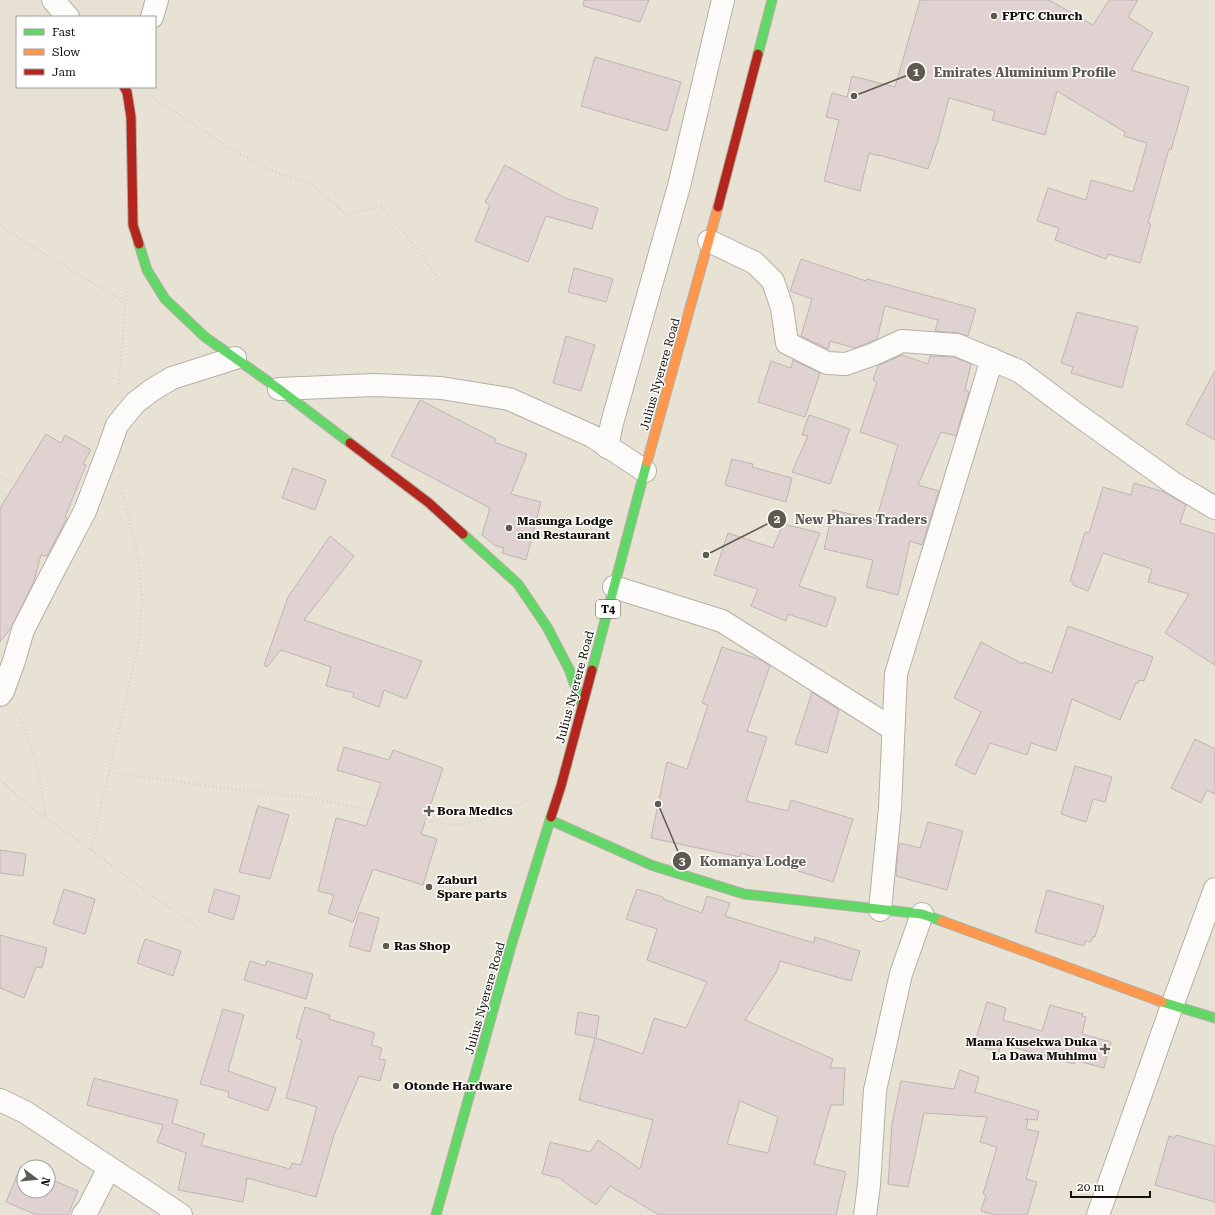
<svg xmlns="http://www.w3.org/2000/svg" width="1215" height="1215" font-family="'Roboto Serif',serif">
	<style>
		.building { fill: #e0d2d1; stroke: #beb5b2; fill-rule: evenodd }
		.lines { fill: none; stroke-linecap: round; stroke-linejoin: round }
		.street-casing { stroke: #b4b0a5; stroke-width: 24 }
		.fast-casing { stroke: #b4b0a5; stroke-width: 11 }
		.slow-casing { stroke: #b4b0a5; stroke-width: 11 }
		.jam-casing { stroke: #b4b0a5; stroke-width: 11 }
		.path { stroke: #d3d1cc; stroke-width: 2.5; stroke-dasharray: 1 3; stroke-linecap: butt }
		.street { stroke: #fcfbf9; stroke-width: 22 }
		.fast { stroke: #63d668; stroke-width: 9 }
		.slow { stroke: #ff974d; stroke-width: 9 }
		.jam { stroke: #b3261e; stroke-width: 9 }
		.poi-dot { fill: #5e5a4f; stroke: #fff; stroke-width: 1.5 }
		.labels { text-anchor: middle; stroke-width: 3; stroke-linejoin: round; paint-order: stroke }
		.shield { fill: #fff; stroke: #5a5851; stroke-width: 1 }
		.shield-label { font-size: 11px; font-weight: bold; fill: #131007 }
		.poi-label { font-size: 12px; font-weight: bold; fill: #131007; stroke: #fff; text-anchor: start }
		.street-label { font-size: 12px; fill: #131007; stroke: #fff }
		.leader { fill: none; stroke: #5e5a4f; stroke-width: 1.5 }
		.callout-dot { fill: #5e5a4f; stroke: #fff; stroke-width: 1.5 }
		.mark-label { font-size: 12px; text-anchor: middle; font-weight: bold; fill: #fff }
		.callout-label { font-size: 13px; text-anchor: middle; font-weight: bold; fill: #5e5a4f; stroke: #fff; stroke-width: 3; stroke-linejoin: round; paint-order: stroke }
	</style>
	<rect width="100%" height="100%" fill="#e8e2d4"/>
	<!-- building -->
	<g class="building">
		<polygon points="584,0 649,0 640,22 583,6"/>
		<polygon points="920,0 1049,0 1093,25 1109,0 1138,0 1128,17 1153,33 1131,70 1189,87 1171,150 1169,149 1148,223 1151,224 1140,263 1108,254 1106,259 1055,240 1059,228 1037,221 1048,188 1086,200 1091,180 1133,192 1147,143 1124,136 1125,132 1057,91 1045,135 992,120 995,111 949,98 938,140 928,169 879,155 879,156 869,153 860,191 824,181 839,120 826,117 832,93 847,97 852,76 895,87"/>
		<polygon points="595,57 681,82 667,131 581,106"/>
		<polygon points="505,165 565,198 598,208 592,229 546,216 528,262 475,241 490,205 485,202"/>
		<polygon points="801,259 866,281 867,279 976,309 968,336 958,333 935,331 938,320 885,306 877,339 855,348 830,341 828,349 801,336 812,299 790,291"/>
		<polygon points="574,268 613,279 606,302 568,292"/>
		<polygon points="1077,312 1138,327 1122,388 1071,373 1073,367 1061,363"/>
		<polygon points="566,336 595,345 581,391 553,383"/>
		<polygon points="902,355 928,364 930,356 954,357 971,364 965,390 969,392 956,436 941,432 918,485 939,491 922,545 910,541 898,595 866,587 873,560 824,549 833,510 876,520 898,445 860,432 877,382 873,380 878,366"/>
		<polygon points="793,360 820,373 805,417 758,402 771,361 791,368"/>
		<polygon points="1215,371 1215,440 1186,424"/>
		<polygon points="420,400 496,439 494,442 527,454 511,494 541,502 526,560 502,553 504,548 494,545 482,535 490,508 391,456"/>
		<polygon points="809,415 850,429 830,484 792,472 808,436 802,435"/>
		<polygon points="46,434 61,443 65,435 91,450 83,464 86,465 65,517 67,518 47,556 41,555 33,584 11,628 0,642 0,508"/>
		<polygon points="732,459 753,464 752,467 792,478 786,502 725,485"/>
		<polygon points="293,468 326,480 315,510 282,498"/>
		<polygon points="1134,483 1164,492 1186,505 1180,523 1215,534 1215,665 1165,633 1189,594 1148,582 1152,569 1103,553 1088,591 1073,585 1074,583 1070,581 1085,532 1089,533 1103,487 1131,495"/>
		<polygon points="783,524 820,533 799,586 836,598 826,627 788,614 786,621 751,606 758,589 714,575 728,533 773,548"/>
		<polygon points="330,536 354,556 304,620 422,661 406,699 384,690 379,707 353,697 354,693 326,686 331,667 281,650 267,667 264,665 288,597"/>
		<polygon points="1068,626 1153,657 1144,681 1139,680 1138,683 1136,683 1120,720 1072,699 1056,751 1031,743 1027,755 990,743 975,775 955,765 981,712 954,698 981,642 1023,664 1024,662 1052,673"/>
		<polygon points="722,647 761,660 770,666 747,731 767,737 746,801 788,811 791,800 853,819 833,882 741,853 740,857 651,838 667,762 687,769 708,705 702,703"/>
		<polygon points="812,692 839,710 827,753 795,744"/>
		<polygon points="1195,739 1215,749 1215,794 1207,790 1201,803 1171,788"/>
		<polygon points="344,747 389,760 393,750 443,768 421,834 437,839 423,885 373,869 353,922 328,913 334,895 318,891 336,818 366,826 381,783 337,770"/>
		<polygon points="1075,766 1112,777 1105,802 1093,799 1086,822 1061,814"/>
		<polygon points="258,806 289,815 270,879 239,872"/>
		<polygon points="928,822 963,831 947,890 896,876 898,850 900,843 920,848"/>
		<polygon points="0,850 26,854 23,876 0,873"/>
		<polygon points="64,889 95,899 85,934 53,924"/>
		<polygon points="215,889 240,896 233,920 208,912"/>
		<path d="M 637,889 L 663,897 L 663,899 L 702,913 L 707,896 L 730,903 L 725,916 L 814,943 L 815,937 L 860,951 L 851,981 L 780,961 L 777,971 L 745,1020 L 833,1059 L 830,1068 L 845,1068 L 843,1105 L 831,1105 L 814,1164 L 846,1172 L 836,1215 L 659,1215 L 610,1186 L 596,1205 L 559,1178 L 542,1174 L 550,1142 L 590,1152 L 598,1140 L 640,1169 L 653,1120 L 579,1100 L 595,1038 L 575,1034 L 578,1012 L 599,1016 L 596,1038 L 643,1054 L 654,1018 L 686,1028 L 707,982 L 647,960 L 657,929 L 626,919 ZM 740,1101 L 778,1117 L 768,1153 L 727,1144 Z"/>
		<polygon points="1047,890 1104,906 1095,937 1093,936 1091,942 1085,941 1084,946 1035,932"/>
		<polygon points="359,912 379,918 370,952 349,946"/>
		<polygon points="0,935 47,948 42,968 36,967 24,998 0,988"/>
		<polygon points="145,939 181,951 173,976 137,963"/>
		<polygon points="250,961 265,966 267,961 313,974 306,999 244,980"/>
		<polygon points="987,1002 1006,1008 1003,1020 1042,1031 1050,1005 1083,1014 1082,1016 1086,1017 1082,1034 1111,1042 1104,1068 1075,1060 1074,1064 1001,1044 999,1052 974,1045"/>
		<polygon points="305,1007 330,1015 329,1019 375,1033 371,1045 382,1048 379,1059 386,1060 380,1081 359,1076 334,1135 316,1197 247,1178 243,1202 178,1190 186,1153 157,1142 163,1125 87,1105 94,1078 178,1100 172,1123 205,1134 201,1145 290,1169 292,1163 301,1165 317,1107 286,1098 302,1040 296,1038"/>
		<polygon points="223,1009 244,1015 228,1071 276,1088 268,1111 228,1097 229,1092 200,1084"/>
		<polygon points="960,1070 979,1077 975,1092 1039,1111 1037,1120 1025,1119 1028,1120 1026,1129 1039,1132 1026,1179 1037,1182 1027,1215 996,1215 981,1211 986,1195 983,1194 997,1147 980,1142 987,1117 924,1113 908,1187 888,1184 892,1124 901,1081 954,1089"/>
		<polygon points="1176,1135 1215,1146 1215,1202 1155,1185 1169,1136 1175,1138"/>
		<polygon points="21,1166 24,1168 24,1191 48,1191 48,1178 78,1191 68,1215 37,1215 6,1202"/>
	</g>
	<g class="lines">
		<defs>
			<g id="street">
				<polyline points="53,0 68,17"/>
				<polyline points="152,17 157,0"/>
				<polyline points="709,241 755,263 773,281 782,308 787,343 827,363 846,364 874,354 902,341 957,345 1019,371 1078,415 1173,483 1215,508"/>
				<polyline points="279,389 374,385 441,388 509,399 592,436 645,471"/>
				<polyline points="607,447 612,423 679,186 723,0"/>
				<polyline points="614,587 722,621 893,729"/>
				<polyline points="0,695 3,691 14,661 23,630 46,585 85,511 109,448 117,425 135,403 152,390 172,378 235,358"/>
				<polyline points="880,910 890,808 896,674 992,359"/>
				<polyline points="0,1100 25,1112 181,1215"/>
				<polyline points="83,1215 88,1209 109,1168"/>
				<polyline points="865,1215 869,1185 875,1090 901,974 922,914"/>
				<polyline points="1098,1215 1172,1006 1215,889"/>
			</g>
			<g id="fast">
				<polyline points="758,54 772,0"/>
				<polyline points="139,244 147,270 165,299 205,337 279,389 350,443"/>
				<polyline points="463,534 518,584 547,627 569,669 582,705"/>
				<polyline points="592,670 647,462"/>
				<polyline points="550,820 651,865 744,894 922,914 942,921"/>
				<polyline points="1162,1002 1215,1018"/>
				<polyline points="436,1215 511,946 551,817"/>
			</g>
			<g id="slow">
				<polyline points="647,462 718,207"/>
				<polyline points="942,921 1162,1002"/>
			</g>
			<g id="jam">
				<polyline points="124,87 127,92 131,117 133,225 139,244"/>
				<polyline points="718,207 758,54"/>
				<polyline points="350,443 429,503 463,534"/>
				<polyline points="551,817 561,786 592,670"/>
			</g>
		</defs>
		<!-- street casing -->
		<use href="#street" class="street-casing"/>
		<!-- fast casing -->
		<use href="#fast" class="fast-casing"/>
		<!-- slow casing -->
		<use href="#slow" class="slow-casing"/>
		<!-- jam casing -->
		<use href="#jam" class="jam-casing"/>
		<!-- path -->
		<g class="path">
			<polyline points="153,97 229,148 276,173 311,183 347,215 381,206 403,231 439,279"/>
			<polyline points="0,225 47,256 125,302"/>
			<polyline points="119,384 127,285"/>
			<polyline points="0,477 62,502"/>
			<path d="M 16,712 C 35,744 41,781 45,817"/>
			<polyline points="109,772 222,788 313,798 411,819 455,825 481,820 531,799"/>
			<polyline points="0,780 25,803 45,817 91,850 144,890 199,928"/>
			<polyline points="91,850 139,642 142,599 138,559 125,501 121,487"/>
		</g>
		<!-- street -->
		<use href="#street" class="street"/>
		<!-- fast -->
		<use href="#fast" class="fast"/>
		<!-- slow -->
		<use href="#slow" class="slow"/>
		<!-- jam -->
		<use href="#jam" class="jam"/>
	</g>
	<!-- markers -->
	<g class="poi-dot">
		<circle cx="994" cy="16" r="4"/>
		<circle cx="509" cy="528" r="4"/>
		<path d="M427 805h4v4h4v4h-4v4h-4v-4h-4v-4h4z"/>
		<circle cx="429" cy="887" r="4"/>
		<circle cx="386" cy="946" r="4"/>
		<path d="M1103 1043h4v4h4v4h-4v4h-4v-4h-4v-4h4z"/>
		<circle cx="396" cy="1086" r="4"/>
	</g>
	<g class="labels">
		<!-- shield labels -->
		<rect class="shield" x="596" y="600" width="24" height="18" rx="3"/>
		<g class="shield-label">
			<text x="608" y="613">T4</text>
		</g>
		<!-- poi labels -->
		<g class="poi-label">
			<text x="1002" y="20">FPTC Church</text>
			<text x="517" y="525">Masunga Lodge<tspan x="517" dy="14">and Restaurant</tspan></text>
			<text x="437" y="815">Bora Medics</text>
			<text x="437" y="884">Zaburi<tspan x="437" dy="14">Spare parts</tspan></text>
			<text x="394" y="950">Ras Shop</text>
			<text x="1097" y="1046" text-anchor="end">Mama Kusekwa Duka<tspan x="1097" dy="14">La Dawa Muhimu</tspan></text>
			<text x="404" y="1090">Otonde Hardware</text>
		</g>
		<!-- street labels -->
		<g class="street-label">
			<text transform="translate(660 374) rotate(-74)" y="4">Julius Nyerere Road</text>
			<text transform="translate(575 687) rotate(-75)" y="4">Julius Nyerere Road</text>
			<text transform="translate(485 998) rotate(-74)" y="4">Julius Nyerere Road</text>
		</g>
	</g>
	<!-- callouts -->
	<path class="leader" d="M854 96L916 72M706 555L777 519M658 804L682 861"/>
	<g class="callout-dot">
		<circle cx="854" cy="96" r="4"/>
		<circle cx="706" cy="555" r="4"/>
		<circle cx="658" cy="804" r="4"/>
		<circle cx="916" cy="72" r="10"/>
		<circle cx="777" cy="519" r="10"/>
		<circle cx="682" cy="861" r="10"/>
	</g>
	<g class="mark-label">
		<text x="916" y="76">1</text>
		<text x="777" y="523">2</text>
		<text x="682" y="865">3</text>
	</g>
	<g class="callout-label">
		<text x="1025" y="77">Emirates Aluminium Profile</text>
		<text x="861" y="524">New Phares Traders</text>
		<text x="753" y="866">Komanya Lodge</text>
	</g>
	<!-- legend -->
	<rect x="16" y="16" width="140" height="72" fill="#ffffff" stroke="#a19f9c"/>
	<rect x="24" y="29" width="20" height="6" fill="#63d668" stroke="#a19f9c"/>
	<text x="52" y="36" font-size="12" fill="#131007">Fast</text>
	<rect x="24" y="49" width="20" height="6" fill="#ff974d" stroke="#a19f9c"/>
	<text x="52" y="56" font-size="12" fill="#131007">Slow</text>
	<rect x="24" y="69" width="20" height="6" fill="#b3261e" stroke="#a19f9c"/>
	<text x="52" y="76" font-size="12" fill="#131007">Jam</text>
	<!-- north arrow -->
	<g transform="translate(36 1179) rotate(106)"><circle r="19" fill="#ffffff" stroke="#a19f9c"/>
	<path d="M0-3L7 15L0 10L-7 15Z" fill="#5e5a4f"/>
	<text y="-6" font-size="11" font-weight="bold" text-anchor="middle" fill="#131007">N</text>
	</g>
	<!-- scale -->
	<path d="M1071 1191v6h79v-6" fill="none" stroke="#131007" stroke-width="2"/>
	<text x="1077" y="1191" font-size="12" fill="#131007" stroke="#ffffff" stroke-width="3" paint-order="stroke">20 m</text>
</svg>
